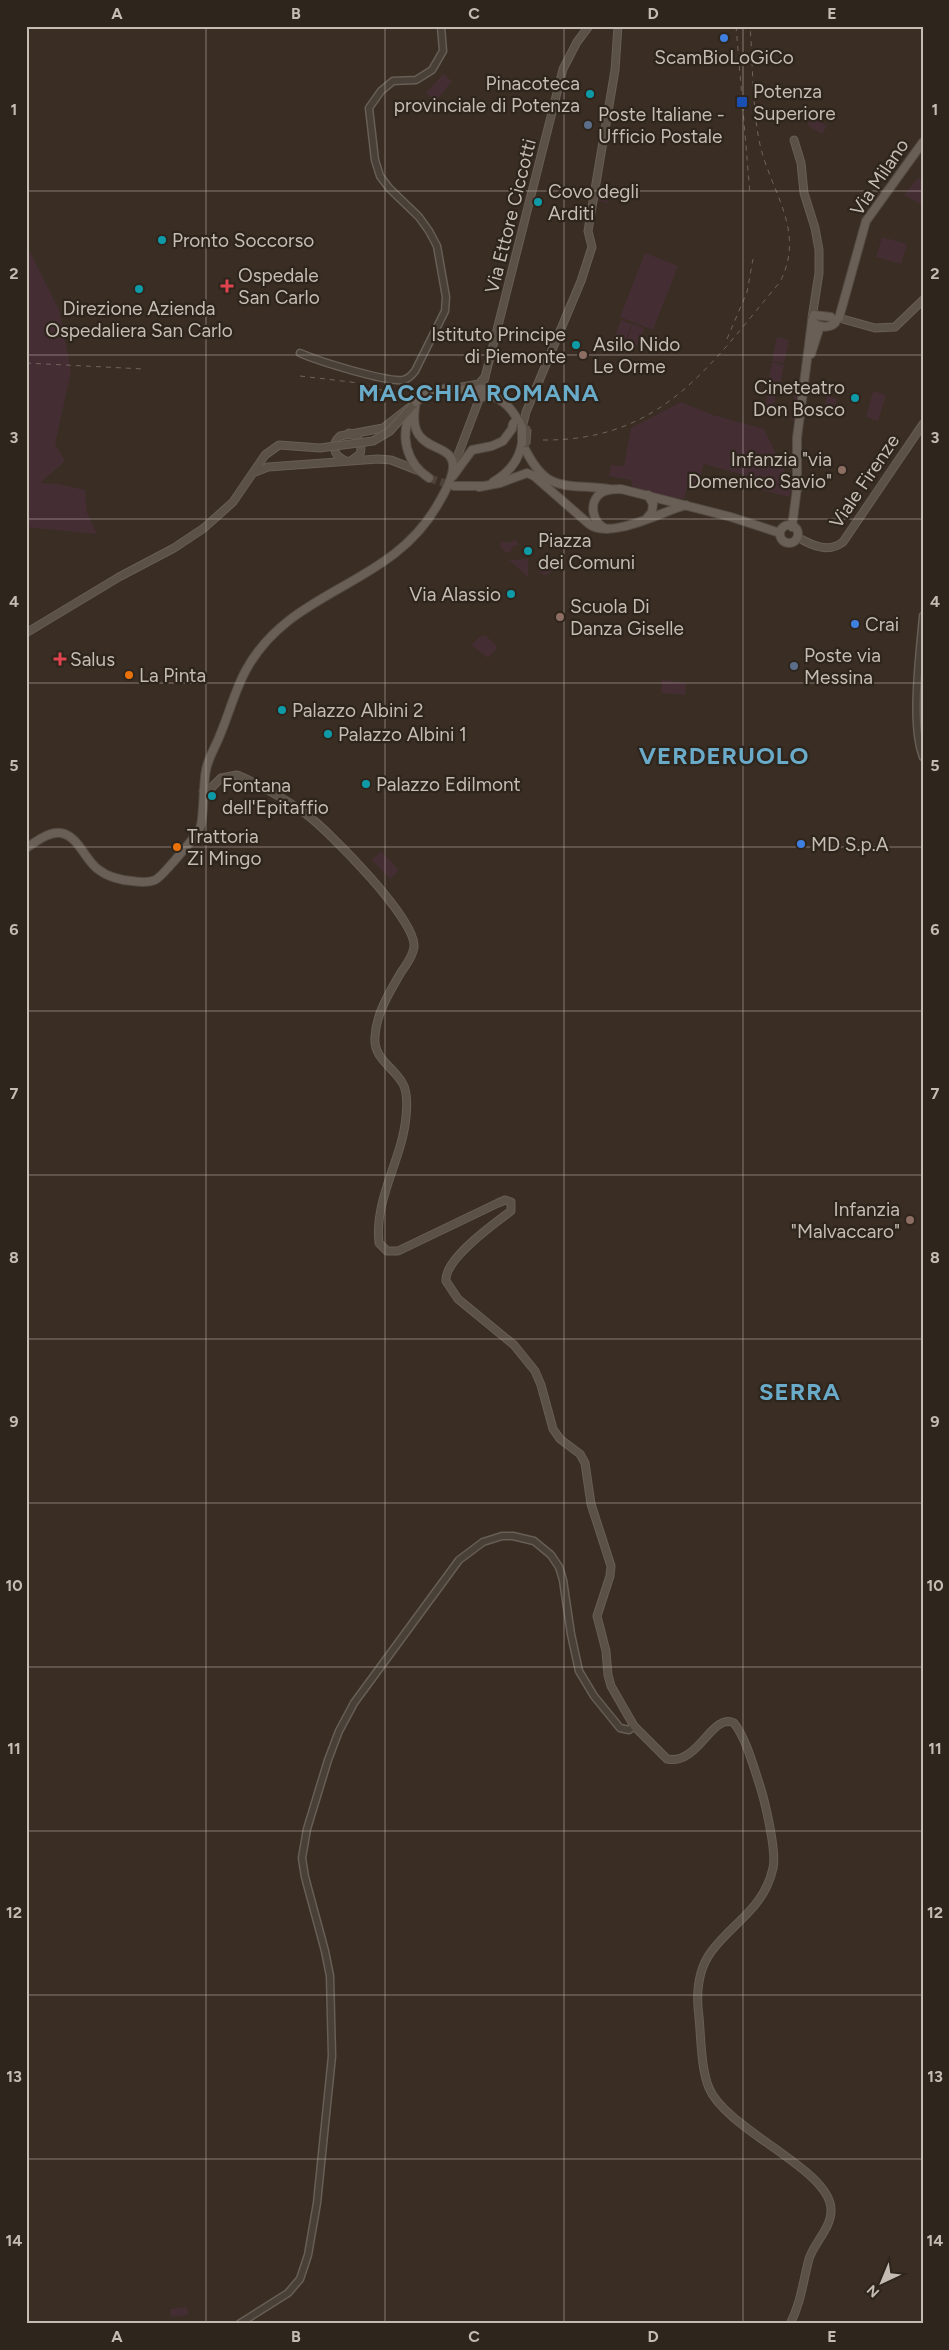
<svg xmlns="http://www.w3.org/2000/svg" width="949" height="2350" font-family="Figtree,sans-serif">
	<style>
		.green { fill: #452e33 }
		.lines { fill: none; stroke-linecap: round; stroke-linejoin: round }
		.primary-tunnel { stroke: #4e4239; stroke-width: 8; stroke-dasharray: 8 4; stroke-linecap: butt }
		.tertiary-casing { stroke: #675e56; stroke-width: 9 }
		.secondary-casing { stroke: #675e56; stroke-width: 9 }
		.primary-casing { stroke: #524941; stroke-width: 10 }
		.tertiary { stroke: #494038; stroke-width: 6 }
		.secondary { stroke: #5c5146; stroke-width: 7 }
		.primary { stroke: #695f56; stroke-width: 8 }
		.rail { stroke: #70645a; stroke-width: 1; stroke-dasharray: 5 5; stroke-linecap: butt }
		.secondary-bridge-casing { stroke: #675e56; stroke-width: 9; stroke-linecap: butt }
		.primary-bridge-casing { stroke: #524941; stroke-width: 10; stroke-linecap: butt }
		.secondary-bridge { stroke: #5c5146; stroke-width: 7 }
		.primary-bridge { stroke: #695f56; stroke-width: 8 }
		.grid { fill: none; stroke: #c5bcb3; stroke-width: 1; stroke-opacity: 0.55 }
		.shop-dot { fill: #3f7fe0; stroke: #2e251d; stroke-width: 2 }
		.culture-dot { fill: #0f9aa8; stroke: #2e251d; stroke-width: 2 }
		.transit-dot { fill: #1a4fb4; stroke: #2e251d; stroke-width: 2 }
		.service-dot { fill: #5c6f8a; stroke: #2e251d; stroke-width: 2 }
		.health-dot { fill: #e0444e; stroke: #2e251d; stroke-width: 2 }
		.education-dot { fill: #8d6e63; stroke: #2e251d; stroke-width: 2 }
		.food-dot { fill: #e8710a; stroke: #2e251d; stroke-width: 2 }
		.labels { text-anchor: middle; stroke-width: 4.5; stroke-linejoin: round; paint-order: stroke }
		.poi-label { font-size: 19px; fill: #c5bcb3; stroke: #2e251d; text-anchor: start }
		.street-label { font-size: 19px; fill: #c5bcb3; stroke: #2e251d }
		.district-label { font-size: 24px; font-weight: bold; letter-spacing: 1px; fill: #6aabc9; stroke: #2e251d }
		.neatline { fill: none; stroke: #c5bcb3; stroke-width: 2 }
		.grid-label { font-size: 16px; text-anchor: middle; font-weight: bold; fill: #c5bcb3 }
	</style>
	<rect width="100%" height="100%" fill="#392d24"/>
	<!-- green -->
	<g class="green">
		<polygon points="443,74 452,81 436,101 426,93"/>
		<polygon points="812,117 827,126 822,134 807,125"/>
		<polygon points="918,178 923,181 922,205 904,195"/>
		<polygon points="599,186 611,189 608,203 596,200"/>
		<polygon points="882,237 907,244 901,264 876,257"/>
		<polygon points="30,252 59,310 71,371 55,444 65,461 40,483 58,484 85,490 87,513 97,534 26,527 26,253"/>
		<polygon points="645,253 678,266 653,330 620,317"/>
		<polygon points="621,320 632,324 623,347 612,343"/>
		<polygon points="633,324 644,328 635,351 624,347"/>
		<polygon points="777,337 789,340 784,363 772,361"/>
		<polygon points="772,362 784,365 779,390 767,388"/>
		<polygon points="796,384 801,385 795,421 791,420"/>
		<polygon points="873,391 886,395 878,421 866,417"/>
		<polygon points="768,392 776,394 773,410 765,409"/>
		<polygon points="827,396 837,399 833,416 823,414"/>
		<polygon points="681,402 713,415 764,429 791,484 790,497 753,488 755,478 704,464 697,487 688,484 684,499 639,491 632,486 631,480 609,476 611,465 624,466 631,428"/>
		<polygon points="515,539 519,545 514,546 510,552 506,553 500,547 501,541 510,543"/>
		<polygon points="528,559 528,577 509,560"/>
		<circle cx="545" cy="568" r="7"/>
		<polygon points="481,636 486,636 496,645 497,648 488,658 471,645"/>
		<polygon points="662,680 686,683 685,695 661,693"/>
		<polygon points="381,851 399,870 390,879 372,860"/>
		<polygon points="187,2307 188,2315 171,2317 170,2309"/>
	</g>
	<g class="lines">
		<!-- primary-tunnel -->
		<polyline class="primary-tunnel" points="429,478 453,486"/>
		<defs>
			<g id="tertiary">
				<path d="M 300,353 C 318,361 385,382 403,380 C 408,379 412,375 415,371 L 445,311 L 446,297 L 437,246 L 429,231 L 419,217 L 389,188 L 380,176 L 375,160 L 369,108 L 381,91 L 393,81 L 416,80 L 432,70 L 443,51 L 441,26"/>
				<path d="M 923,616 C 920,653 910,724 923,757"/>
				<polyline points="239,2324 288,2293 300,2279 308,2255 317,2203 332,2056 330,1976 325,1951 305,1877 302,1858 307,1829 328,1760 339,1731 354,1703 459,1560 483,1542 502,1536 513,1536 534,1541 551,1555 559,1567 563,1580 571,1634 579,1671 594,1696 620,1728 629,1730 634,1726"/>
			</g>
			<g id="secondary">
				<polyline points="794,140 801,163 804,193 815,228 819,250 819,273 812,318"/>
				<polyline points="839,318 875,328 895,327 923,300"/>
				<polyline points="462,387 479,384 485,377"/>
				<polyline points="482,389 563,69 577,42 589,26"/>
				<polyline points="522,428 526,412 581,281 592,247 588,231 615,70 618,26"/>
				<path d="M 349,433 C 359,436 363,444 360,454 L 352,460"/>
				<path d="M 344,460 C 333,455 331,444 340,436 L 383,428 L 410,407"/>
				<polyline points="453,468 480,397"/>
				<polyline points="255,472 268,467 378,459 391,460 419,471"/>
				<path d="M 799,538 C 813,546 829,553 843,542 L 923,424"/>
				<polyline points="26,633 119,577 174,548 204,528 233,502 265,455"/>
				<path d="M 203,791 L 209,790 L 221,778 L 237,775 C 261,785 285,799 306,814 C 329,831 417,920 414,947 C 413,957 405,966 400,974 C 389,993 376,1014 375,1037 C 373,1059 394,1067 403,1084 C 408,1093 407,1107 406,1117 C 402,1160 374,1199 379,1243 L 387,1251 L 398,1251 L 498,1203 L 505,1200 L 511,1202 L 511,1211 C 495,1223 444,1259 446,1281 L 458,1299 L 514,1345 L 535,1371 L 541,1385 L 553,1429 L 560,1439 L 580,1454 L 585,1463 L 591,1504 L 611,1566 L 610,1576 L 597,1616 L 606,1651 L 608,1675 L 611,1686 L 634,1726 L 667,1759 C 698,1766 712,1712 734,1723 C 746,1738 754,1768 760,1786 C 765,1802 777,1852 773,1868 C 764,1909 733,1922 711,1952 C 698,1970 696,1995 699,2017 C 701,2038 701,2069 709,2088 C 727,2131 833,2170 831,2211 C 831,2228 814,2243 809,2259 C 803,2281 801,2303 790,2324"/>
			</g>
			<g id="primary">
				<path d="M 814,315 L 831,317 L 835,323 C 829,329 817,327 812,321 Z"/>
				<polyline points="835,322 839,318 866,221 923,142"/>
				<polyline points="811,354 820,326"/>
				<circle cx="481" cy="393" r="4.5"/>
				<polyline points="426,394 447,388 477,391"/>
				<path d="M 486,394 C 504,398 514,411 522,428"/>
				<path d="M 412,411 C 399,435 406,463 429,478"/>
				<path d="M 522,443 C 546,494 560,483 609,489"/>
				<polyline points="453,476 472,450 492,446 503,441"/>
				<path d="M 493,482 C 509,473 519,461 522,443"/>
				<polyline points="454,486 483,486"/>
				<path d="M 479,487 L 500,483 L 527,473 L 534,476 L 589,524 C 610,540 661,512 686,505"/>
				<polyline points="647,518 652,512 653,504 648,495"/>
				<circle cx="789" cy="534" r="9"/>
				<polyline points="792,527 797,488 797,438 812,321"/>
				<path d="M 607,529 C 592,524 588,502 601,493 C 607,489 614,489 621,489 L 731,517 L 780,533"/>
				<path d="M 26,848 C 36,842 49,831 61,833 C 79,836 85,861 99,870 C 108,877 121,880 132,881 C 139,882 148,883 155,880 C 161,878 197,835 200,828 C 204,820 203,783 206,770 C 208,758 216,746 220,735 C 229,714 235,690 246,670 C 291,587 391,588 438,504 C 444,494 452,480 453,468 C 455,438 404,458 416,402"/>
			</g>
		</defs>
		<!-- tertiary casing -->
		<use href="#tertiary" class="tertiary-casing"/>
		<!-- secondary casing -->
		<use href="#secondary" class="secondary-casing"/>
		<!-- primary casing -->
		<use href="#primary" class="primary-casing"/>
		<!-- tertiary -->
		<use href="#tertiary" class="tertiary"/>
		<!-- secondary -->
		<use href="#secondary" class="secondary"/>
		<!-- primary -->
		<use href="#primary" class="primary"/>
		<!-- rail -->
		<g class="rail">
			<polyline points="736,26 750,194"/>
			<polyline points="727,339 747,292 753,259"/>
			<polyline points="26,363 144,369"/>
			<polyline points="300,376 359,383 413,400"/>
			<path d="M 543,440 C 663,441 710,365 780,282 C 807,229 769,191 759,140 C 752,104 753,63 750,26"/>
		</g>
		<defs>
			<g id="secondary-bridge">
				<polyline points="526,444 527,429"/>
				<polyline points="265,455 279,445 320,448 373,441 390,431 416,402"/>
			</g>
			<g id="primary-bridge">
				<polyline points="416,402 426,394"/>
				<polyline points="522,428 522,443"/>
				<polyline points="503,441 512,429 513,423"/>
			</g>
		</defs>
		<!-- secondary-bridge casing -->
		<use href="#secondary-bridge" class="secondary-bridge-casing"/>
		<!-- primary-bridge casing -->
		<use href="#primary-bridge" class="primary-bridge-casing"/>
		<!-- secondary-bridge -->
		<use href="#secondary-bridge" class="secondary-bridge"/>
		<!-- primary-bridge -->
		<use href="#primary-bridge" class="primary-bridge"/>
	</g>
	<!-- grid -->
	<path class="grid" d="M 206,26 L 206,2324M 385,26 L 385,2324M 564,26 L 564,2324M 743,26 L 743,2324M 26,191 L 923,191M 26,355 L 923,355M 26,519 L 923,519M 26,683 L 923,683M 26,847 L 923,847M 26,1011 L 923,1011M 26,1175 L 923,1175M 26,1339 L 923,1339M 26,1503 L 923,1503M 26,1667 L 923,1667M 26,1831 L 923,1831M 26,1995 L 923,1995M 26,2159 L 923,2159"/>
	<!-- markers -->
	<g class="shop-dot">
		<circle cx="724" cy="38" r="5"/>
		<circle cx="855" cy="624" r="5"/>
		<circle cx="801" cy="844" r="5"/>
	</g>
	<g class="culture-dot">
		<circle cx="590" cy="94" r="5"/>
		<circle cx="538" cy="202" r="5"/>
		<circle cx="162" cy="240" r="5"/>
		<circle cx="139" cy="289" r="5"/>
		<circle cx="576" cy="345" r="5"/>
		<circle cx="855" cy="398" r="5"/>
		<circle cx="528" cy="551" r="5"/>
		<circle cx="511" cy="594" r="5"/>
		<circle cx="282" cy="710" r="5"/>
		<circle cx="328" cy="734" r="5"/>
		<circle cx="366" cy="784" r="5"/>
		<circle cx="212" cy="796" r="5"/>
	</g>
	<rect class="transit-dot" x="736" y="96" width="12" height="12" rx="2.5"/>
	<g class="service-dot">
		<circle cx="588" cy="125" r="5"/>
		<circle cx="794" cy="666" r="5"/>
	</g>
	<g class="health-dot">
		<path d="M224.5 278.5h5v5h5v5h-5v5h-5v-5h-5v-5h5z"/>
		<path d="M57.5 651.5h5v5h5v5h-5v5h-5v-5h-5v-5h5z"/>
	</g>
	<g class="education-dot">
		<circle cx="583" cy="355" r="5"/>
		<circle cx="842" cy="470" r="5"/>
		<circle cx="560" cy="617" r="5"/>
		<circle cx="910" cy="1220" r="5"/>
	</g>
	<g class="food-dot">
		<circle cx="129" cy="675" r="5"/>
		<circle cx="177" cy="847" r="5"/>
	</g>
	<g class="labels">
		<!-- poi labels -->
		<g class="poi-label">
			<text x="724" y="64" text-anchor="middle">ScamBioLoGiCo</text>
			<text x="580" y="90" text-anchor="end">Pinacoteca<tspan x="580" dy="22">provinciale di Potenza</tspan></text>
			<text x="753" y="98">Potenza<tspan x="753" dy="22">Superiore</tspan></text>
			<text x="598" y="121">Poste Italiane -<tspan x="598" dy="22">Ufficio Postale</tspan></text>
			<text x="548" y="198">Covo degli<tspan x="548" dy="22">Arditi</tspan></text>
			<text x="172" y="247">Pronto Soccorso</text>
			<text x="238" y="282">Ospedale<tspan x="238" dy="22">San Carlo</tspan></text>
			<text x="139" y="315" text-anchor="middle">Direzione Azienda<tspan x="139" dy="22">Ospedaliera San Carlo</tspan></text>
			<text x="566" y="341" text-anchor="end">Istituto Principe<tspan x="566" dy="22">di Piemonte</tspan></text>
			<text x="593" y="351">Asilo Nido<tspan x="593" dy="22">Le Orme</tspan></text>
			<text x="845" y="394" text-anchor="end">Cineteatro<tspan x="845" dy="22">Don Bosco</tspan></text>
			<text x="832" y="466" text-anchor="end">Infanzia "via<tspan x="832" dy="22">Domenico Savio"</tspan></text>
			<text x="538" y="547">Piazza<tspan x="538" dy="22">dei Comuni</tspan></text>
			<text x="501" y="601" text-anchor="end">Via Alassio</text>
			<text x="570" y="613">Scuola Di<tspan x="570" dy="22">Danza Giselle</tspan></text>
			<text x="865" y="631">Crai</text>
			<text x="804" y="662">Poste via<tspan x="804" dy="22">Messina</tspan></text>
			<text x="70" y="666">Salus</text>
			<text x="139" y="682">La Pinta</text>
			<text x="292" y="717">Palazzo Albini 2</text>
			<text x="338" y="741">Palazzo Albini 1</text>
			<text x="376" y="791">Palazzo Edilmont</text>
			<text x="222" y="792">Fontana<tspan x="222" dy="22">dell'Epitaffio</tspan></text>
			<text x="187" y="843">Trattoria<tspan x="187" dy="22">Zi Mingo</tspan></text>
			<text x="811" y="851">MD S.p.A</text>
			<text x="900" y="1216" text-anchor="end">Infanzia<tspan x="900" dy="22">"Malvaccaro"</tspan></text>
		</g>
		<!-- street labels -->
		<g class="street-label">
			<text transform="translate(879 177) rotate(-56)" y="7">Via Milano</text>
			<text transform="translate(510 216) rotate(-76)" y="7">Via Ettore Ciccotti</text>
			<text transform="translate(864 481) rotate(-56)" y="7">Viale Firenze</text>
		</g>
		<!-- district labels -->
		<g class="district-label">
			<text x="479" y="401">MACCHIA ROMANA</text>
			<text x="724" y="764">VERDERUOLO</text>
			<text x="800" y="1400">SERRA</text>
		</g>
	</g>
	<!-- border -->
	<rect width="949" height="2350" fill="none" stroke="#2e251d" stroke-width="55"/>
	<!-- north arrow -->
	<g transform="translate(882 2282) rotate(224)" stroke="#2e251d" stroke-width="4" paint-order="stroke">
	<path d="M0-4L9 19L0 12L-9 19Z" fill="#c5bcb3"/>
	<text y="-8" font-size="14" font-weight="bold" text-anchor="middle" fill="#c5bcb3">N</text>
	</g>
	<rect x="28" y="28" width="894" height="2294" class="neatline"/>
	<g class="grid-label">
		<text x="117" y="19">A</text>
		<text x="296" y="19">B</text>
		<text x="474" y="19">C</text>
		<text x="653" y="19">D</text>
		<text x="832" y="19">E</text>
		<text x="14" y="115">1</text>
		<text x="935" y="115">1</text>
		<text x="14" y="279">2</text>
		<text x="935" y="279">2</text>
		<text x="14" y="443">3</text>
		<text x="935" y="443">3</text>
		<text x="14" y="607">4</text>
		<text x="935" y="607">4</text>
		<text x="14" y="771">5</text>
		<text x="935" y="771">5</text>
		<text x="14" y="935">6</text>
		<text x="935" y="935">6</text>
		<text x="14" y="1099">7</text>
		<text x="935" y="1099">7</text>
		<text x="14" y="1263">8</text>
		<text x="935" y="1263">8</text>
		<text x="14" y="1427">9</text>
		<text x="935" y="1427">9</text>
		<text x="14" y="1591">10</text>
		<text x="935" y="1591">10</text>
		<text x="14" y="1754">11</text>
		<text x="935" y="1754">11</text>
		<text x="14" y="1918">12</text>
		<text x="935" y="1918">12</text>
		<text x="14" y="2082">13</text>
		<text x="935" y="2082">13</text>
		<text x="14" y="2246">14</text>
		<text x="935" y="2246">14</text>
		<text x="117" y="2342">A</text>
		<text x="296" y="2342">B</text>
		<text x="474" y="2342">C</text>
		<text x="653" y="2342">D</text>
		<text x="832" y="2342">E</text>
	</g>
</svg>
